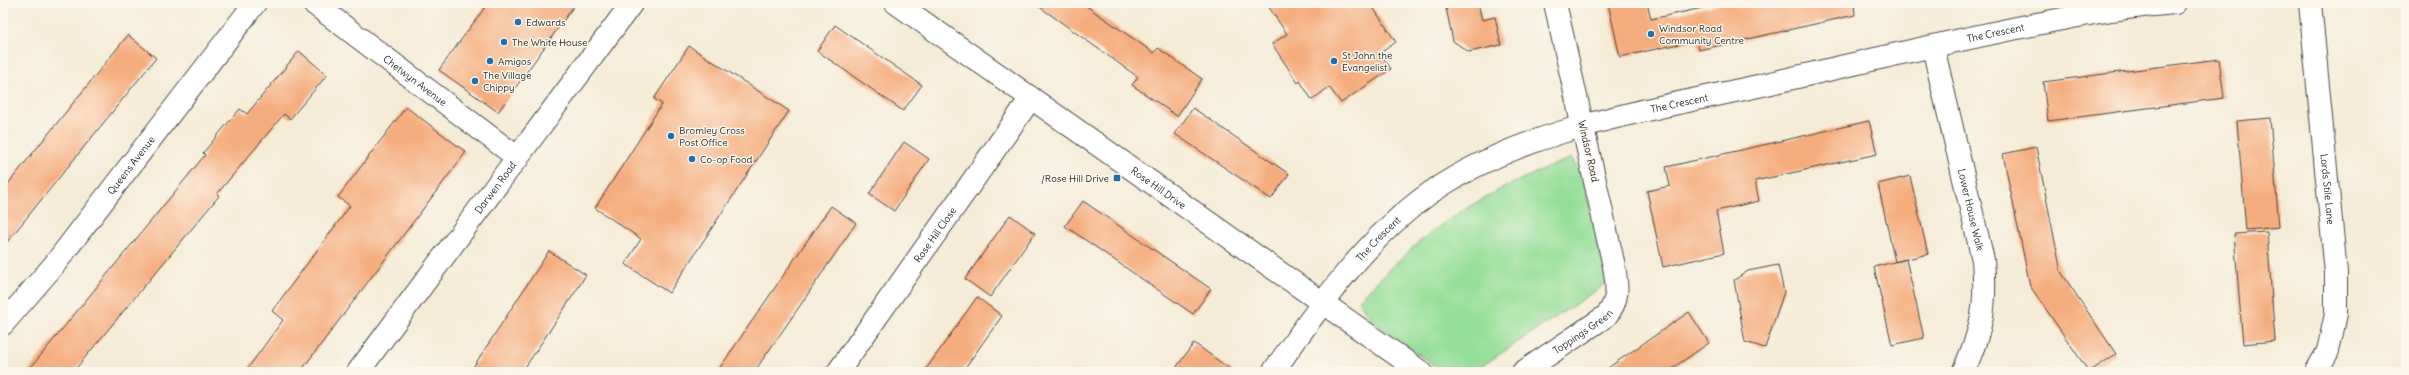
<svg xmlns="http://www.w3.org/2000/svg" width="2409" height="375" font-family="Delius,sans-serif">
	<style>
		.green { fill: #95de99; stroke: #608462 }
		.building { fill: #f5ad7f }
		.lines { fill: none; stroke-linecap: round; stroke-linejoin: round }
		.street-casing { stroke: #494845; stroke-width: 24 }
		.secondary-casing { stroke: #494845; stroke-width: 24 }
		.street { stroke: #fff; stroke-width: 22 }
		.secondary { stroke: #fff; stroke-width: 22 }
		.poi-dot { fill: #1f6fb2; stroke: #fbf7ec; stroke-width: 1.5 }
		.labels { text-anchor: middle; stroke-width: 3; stroke-linejoin: round; paint-order: stroke }
		.poi-label { font-size: 10px; fill: #2b2b2b; stroke: #fbf7ec; text-anchor: start }
		.street-label { font-size: 10px; fill: #2b2b2b; stroke: #fbf7ec }
	</style>
	<rect width="100%" height="100%" fill="#fbf7ec"/>
	<filter id="ink" filterUnits="userSpaceOnUse"><feTurbulence type="fractalNoise" baseFrequency=".025" numOctaves="2"/><feDisplacementMap in="SourceGraphic" scale="8" xChannelSelector="R" yChannelSelector="G"/><feConvolveMatrix kernelMatrix="1 2 1 2 8 2 1 2 1" color-interpolation-filters="sRGB"/></filter>
	<filter id="wash" filterUnits="userSpaceOnUse"><feTurbulence type="fractalNoise" baseFrequency=".012" numOctaves="4" result="noise"/><feDisplacementMap in="SourceGraphic" scale="16" xChannelSelector="R" yChannelSelector="G"/><feGaussianBlur stdDeviation="0.9" result="paint"/><feColorMatrix in="noise" values="0 0 0 0 0 0 0 0 0 0 0 0 0 0 0 0 0 1.4 0 .05"/><feComposite in="paint" operator="in"/></filter>
	<g filter="url(#wash)">
		<rect width="100%" height="100%" fill="#f5ecd7"/>
		<!-- green -->
		<path class="green" d="M 1571,158 L 1582,174 L 1607,283 L 1473,372 L 1443,372 L 1374,322 L 1358,301 C 1385,273 1412,245 1444,223 C 1483,195 1527,176 1571,158 Z"/>
		<g id="blocks">
			<!-- building -->
			<g class="building">
				<polygon points="488,3 576,3 498,112 439,70"/>
				<polygon points="1034,3 1082,3 1154,53 1158,48 1202,79 1177,116 1132,85 1138,77"/>
				<polygon points="1266,3 1370,3 1396,42 1380,53 1391,69 1341,103 1329,87 1312,100 1300,81 1298,83 1272,44 1287,34"/>
				<polygon points="1445,3 1478,3 1482,20 1495,17 1501,45 1469,52 1453,41"/>
				<polygon points="1608,3 1647,3 1651,19 1726,3 1854,3 1855,15 1699,50 1697,40 1620,57"/>
				<polygon points="835,25 922,85 903,111 817,51"/>
				<polygon points="128,35 156,58 3,247 3,190"/>
				<polygon points="689,46 789,111 669,293 625,264 641,239 595,208 662,104 654,99"/>
				<polygon points="299,51 327,75 290,119 284,114 217,194 219,196 73,372 27,372 205,155 203,153 221,131 240,109 247,114"/>
				<polygon points="2219,59 2224,98 2048,121 2043,82"/>
				<polygon points="406,107 466,152 300,372 245,372 283,320 272,311 350,206 338,197"/>
				<polygon points="1193,108 1289,174 1271,199 1175,134"/>
				<polygon points="2270,118 2279,227 2246,230 2237,121"/>
				<polygon points="1869,121 1877,154 1755,181 1759,201 1716,211 1724,253 1663,267 1647,191 1670,186 1666,167"/>
				<polygon points="904,142 929,159 894,211 869,194"/>
				<polygon points="2036,147 2061,272 2116,354 2089,372 2030,286 2003,154"/>
				<polygon points="1910,176 1928,254 1895,262 1878,184"/>
				<polygon points="1083,201 1211,289 1193,314 1065,226"/>
				<polygon points="831,206 856,223 797,310 754,372 717,372"/>
				<polygon points="1010,215 1035,233 990,297 965,279"/>
				<polygon points="2267,232 2275,341 2243,344 2234,234"/>
				<polygon points="549,251 586,275 574,294 522,372 470,372"/>
				<polygon points="1906,259 1924,338 1892,345 1874,267"/>
				<polygon points="1778,265 1784,292 1765,348 1745,342 1734,280 1748,271"/>
				<polygon points="977,297 1002,316 962,372 924,372"/>
				<polygon points="1689,312 1709,343 1667,372 1602,372"/>
				<polygon points="1194,343 1234,372 1173,372"/>
			</g>
		</g>
	</g>
	<g filter="url(#ink)">
		<use href="#blocks" fill-opacity="0" stroke="#494845" stroke-width="1"/>
		<g class="lines">
			<defs>
				<g id="street">
					<path id="s1" d="M 313,3 L 518,158"/>
					<path id="s2" d="M 896,3 L 1421,372"/>
					<path id="s3" d="M 2310,3 L 2336,273 L 2336,314 L 2328,351 L 2316,372"/>
					<path id="s4" d="M 1933,47 L 1983,260 C 1987,305 1982,331 1963,372"/>
					<path id="s5" d="M 3,324 L 54,265 L 255,3"/>
					<path id="s6" d="M 838,372 L 1031,98"/>
					<path id="s7" d="M 1273,372 C 1318,308 1365,239 1430,193 C 1527,126 1659,109 1771,83 C 1877,59 1983,33 2089,14 C 2117,8 2147,6 2175,3"/>
					<path id="s8" d="M 1523,372 L 1606,316 C 1620,300 1617,285 1614,266 L 1555,3"/>
				</g>
				<g id="secondary">
					<path id="s9" d="M 358,372 L 632,3"/>
				</g>
			</defs>
			<!-- street casing -->
			<use href="#street" class="street-casing"/>
			<!-- secondary casing -->
			<use href="#secondary" class="secondary-casing"/>
			<!-- street -->
			<use href="#street" class="street"/>
			<!-- secondary -->
			<use href="#secondary" class="secondary"/>
		</g>
	</g>
	<!-- markers -->
	<g class="poi-dot">
		<circle cx="518" cy="22" r="4"/>
		<circle cx="1651" cy="34" r="4"/>
		<circle cx="504" cy="42" r="4"/>
		<circle cx="490" cy="61" r="4"/>
		<circle cx="1334" cy="61" r="4"/>
		<circle cx="475" cy="81" r="4"/>
		<circle cx="671" cy="136" r="4"/>
		<circle cx="692" cy="159" r="4"/>
		<rect x="1113" y="174" width="8" height="8" rx="2"/>
	</g>
	<g class="labels">
		<!-- poi labels -->
		<g class="poi-label">
			<text x="526" y="26">Edwards</text>
			<text x="1659" y="32">Windsor Road<tspan x="1659" dy="12">Community Centre</tspan></text>
			<text x="512" y="46">The White House</text>
			<text x="1342" y="59">St John the<tspan x="1342" dy="12">Evangelist</tspan></text>
			<text x="498" y="65">Amigos</text>
			<text x="483" y="79">The Village<tspan x="483" dy="12">Chippy</tspan></text>
			<text x="679" y="134">Bromley Cross<tspan x="679" dy="12">Post Office</tspan></text>
			<text x="700" y="163">Co-op Food</text>
			<text x="1109" y="182" text-anchor="end">/Rose Hill Drive</text>
		</g>
		<!-- street labels -->
		<g class="street-label">
			<text dy="4" stroke="none"><textPath href="#s7" startOffset="830">The Crescent</textPath></text>
			<text dy="4" stroke="none"><textPath href="#s1" startOffset="128">Chetwyn Avenue</textPath></text>
			<text dy="4" stroke="none"><textPath href="#s7" startOffset="506">The Crescent</textPath></text>
			<text transform="translate(1589 151) rotate(77)" y="4">Windsor Road</text>
			<text dy="4" stroke="none"><textPath href="#s5" startOffset="204">Queens Avenue</textPath></text>
			<text dy="4" stroke="none"><textPath href="#s9" startOffset="230">Darwen Road</textPath></text>
			<text dy="4" stroke="none"><textPath href="#s2" startOffset="321">Rose Hill Drive</textPath></text>
			<text dy="4" stroke="none"><textPath href="#s3" startOffset="187">Lords Stile Lane</textPath></text>
			<text dy="4" stroke="none"><textPath href="#s4" startOffset="167">Lower House Walk</textPath></text>
			<text dy="4" stroke="none"><textPath href="#s6" startOffset="168">Rose Hill Close</textPath></text>
			<text dy="4" stroke="none"><textPath href="#s7" startOffset="170">The Crescent</textPath></text>
			<text dy="4" stroke="none"><textPath href="#s8" startOffset="72">Toppings Green</textPath></text>
		</g>
	</g>
	<!-- margin -->
	<rect width="2409" height="375" fill="none" stroke="#fbf7ec" stroke-width="16"/>
</svg>
